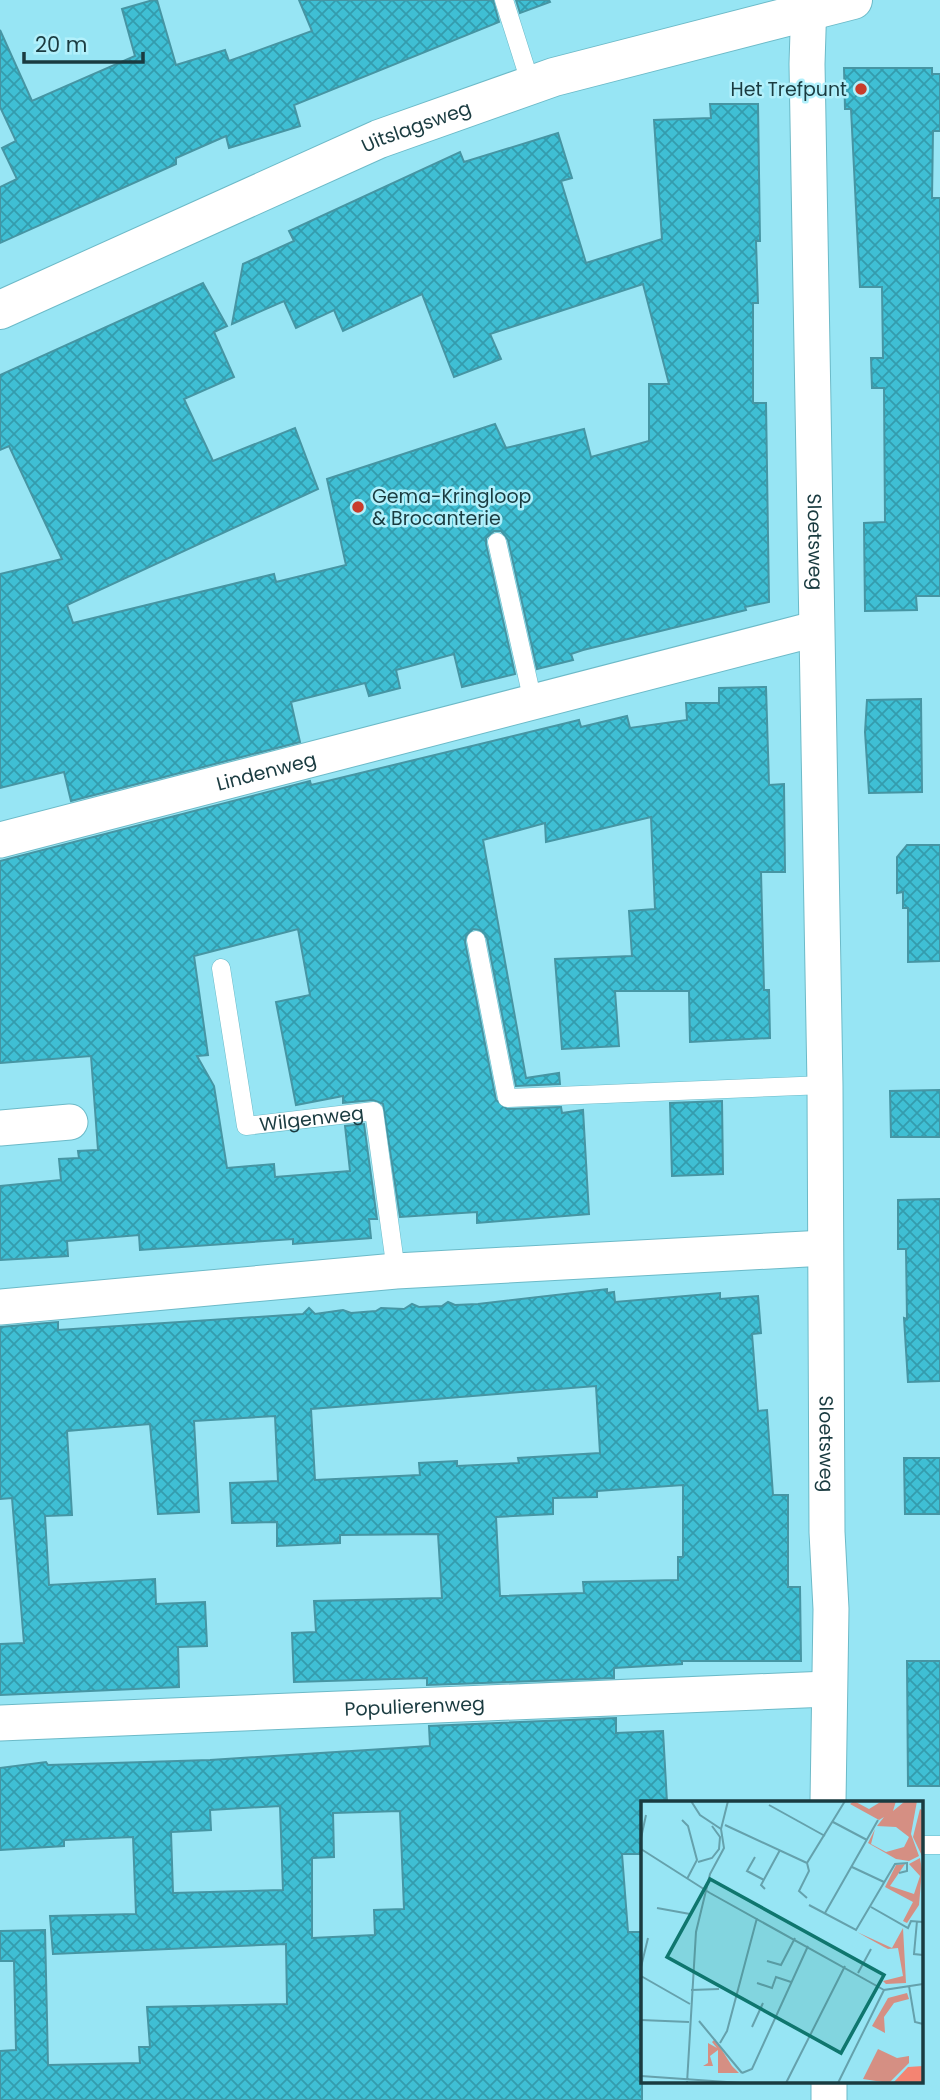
<svg xmlns="http://www.w3.org/2000/svg" width="940" height="2100" font-family="Poppins,sans-serif">
	<style>
		.building { fill: url(#building-cross-hatch); stroke: #4695a3; stroke-width: 2; fill-rule: evenodd }
		.lines { fill: none; stroke-linecap: round; stroke-linejoin: round }
		.service-casing { stroke: #6cbac8; stroke-width: 19 }
		.minor-casing { stroke: #6cbac8; stroke-width: 37 }
		.tertiary-casing { stroke: #6cbac8; stroke-width: 40 }
		.service { stroke: #fff; stroke-width: 18 }
		.minor { stroke: #fff; stroke-width: 35 }
		.tertiary { stroke: #fff; stroke-width: 38 }
		.poi-dot { fill: #c83c2b; stroke: #b2f0fb; stroke-width: 2.5 }
		.labels { text-anchor: middle; stroke-width: 5; stroke-linejoin: round; paint-order: stroke }
		.poi-label { font-size: 19px; fill: #1a3b40; stroke: #b2f0fb; text-anchor: end }
		.street-label { font-size: 19px; fill: #1a3b40; stroke: #b2f0fb }
		.inset-road { fill: none; stroke: #65a1ac; stroke-width: 2 }
		.view { fill: #0f766e; fill-opacity: 0.15; stroke: #0f766e; stroke-width: 3.5 }
		.inset-edge { fill: none; stroke: #1a3b40; stroke-width: 3.5 }
	</style>
	<defs>
		<pattern id="building-cross-hatch" width="8" height="8" patternUnits="userSpaceOnUse" patternTransform="scale(1.75)"><rect width="8" height="8" fill="#3fbfd4"/><path d="M0 0l8 8M0 8l8-8" fill="none" stroke="#349cad"/></pattern>
	</defs>
	<rect width="100%" height="100%" fill="#97e5f4"/>
	<!-- building -->
	<g class="building">
		<polygon points="153,0 157,0 176,65 225,50 229,61 312,31 299,0 493,0 499,22 294,105 300,126 229,148 226,136 176,158 176,164 0,243 0,187 17,179 2,148 16,141 0,107 0,30 32,101 135,56 122,9"/>
		<polygon points="516,0 549,0 550,2 520,13"/>
		<polygon points="844,68 932,68 932,74 940,74 940,131 933,131 932,198 940,198 940,596 916,596 917,610 865,611 864,523 885,522 884,388 872,388 871,358 883,358 882,287 860,287 851,109 845,109"/>
		<polygon points="710,104 758,104 760,241 756,241 758,303 753,303 753,403 766,403 769,602 745,607 746,610 583,650 571,654 573,660 537,669 508,540 501,531 494,531 486,538 486,544 515,674 462,687 454,654 396,670 400,688 369,696 365,683 291,702 300,742 71,801 64,772 0,788 0,574 62,559 9,446 0,450 0,375 203,283 227,326 214,332 234,377 184,399 213,461 295,428 318,489 67,605 73,623 274,574 276,582 346,565 327,479 495,424 506,448 584,429 591,457 649,441 649,384 669,384 643,284 490,334 501,359 454,377 422,294 343,331 334,310 296,328 284,301 232,324 243,264 294,241 289,231 460,152 464,162 558,133 572,178 561,181 586,263 662,239 654,120 711,118"/>
		<polygon points="766,687 769,785 784,784 785,872 761,872 764,990 769,990 770,1038 690,1042 689,991 615,991 619,1046 562,1049 555,959 632,956 629,911 655,909 651,817 546,842 545,823 483,840 526,1078 559,1073 560,1084 516,1086 487,938 480,930 473,929 466,936 465,942 496,1100 507,1109 561,1107 562,1113 583,1110 589,1214 477,1223 477,1212 400,1217 383,1104 373,1100 343,1103 343,1096 296,1105 276,1002 310,995 298,929 194,956 208,1055 197,1056 214,1086 227,1168 274,1164 275,1177 350,1171 345,1126 364,1124 377,1219 369,1219 371,1238 293,1244 293,1239 140,1250 139,1235 67,1241 68,1256 0,1260 0,1186 61,1180 59,1159 79,1158 78,1151 98,1150 91,1056 0,1063 0,861 310,781 311,785 579,720 581,727 627,716 630,728 687,720 686,703 719,703 719,688"/>
		<polygon points="921,699 922,792 869,793 865,732 867,700"/>
		<polygon points="907,845 940,845 940,961 908,962 908,908 903,908 903,892 897,893 897,857"/>
		<polygon points="940,1090 940,1137 891,1137 890,1091"/>
		<polygon points="722,1101 723,1174 672,1176 670,1103"/>
		<polygon points="940,1199 940,1381 908,1382 904,1318 907,1319 906,1249 898,1249 898,1200"/>
		<path d="M 607,1289 L 607,1293 L 614,1292 L 615,1302 L 720,1293 L 720,1299 L 758,1296 L 761,1333 L 752,1334 L 758,1411 L 767,1410 L 773,1495 L 788,1495 L 788,1587 L 800,1587 L 801,1661 L 682,1661 L 682,1664 L 614,1668 L 614,1678 L 427,1685 L 427,1678 L 294,1682 L 292,1633 L 316,1632 L 314,1601 L 442,1598 L 438,1534 L 340,1535 L 340,1543 L 277,1546 L 277,1522 L 232,1523 L 230,1483 L 278,1481 L 275,1416 L 194,1421 L 199,1512 L 158,1514 L 150,1424 L 67,1431 L 72,1515 L 45,1516 L 49,1585 L 155,1579 L 156,1604 L 205,1602 L 207,1646 L 178,1647 L 179,1687 L 0,1695 L 0,1644 L 24,1643 L 12,1498 L 0,1499 L 0,1327 L 58,1322 L 58,1330 L 303,1314 L 309,1308 L 315,1314 L 343,1310 L 351,1313 L 376,1311 L 381,1308 L 404,1309 L 412,1304 L 419,1307 L 442,1306 L 448,1302 L 455,1305 L 478,1304 ZM 596,1386 L 600,1453 L 518,1458 L 519,1463 L 457,1466 L 457,1461 L 419,1463 L 420,1475 L 315,1480 L 311,1409 ZM 683,1485 L 683,1557 L 678,1557 L 678,1580 L 583,1582 L 584,1593 L 500,1596 L 496,1517 L 553,1514 L 553,1498 L 597,1497 L 597,1491 Z"/>
		<polygon points="904,1458 940,1458 940,1514 905,1514"/>
		<polygon points="907,1661 940,1661 940,1786 908,1786"/>
		<path d="M 616,1718 L 616,1733 L 663,1731 L 667,1802 L 642,1802 L 642,1854 L 622,1854 L 628,1932 L 642,1932 L 642,2100 L 0,2100 L 0,2051 L 16,2050 L 14,1961 L 0,1961 L 0,1931 L 45,1930 L 48,2065 L 140,2063 L 139,2047 L 150,2047 L 147,2007 L 287,2004 L 286,1944 L 53,1954 L 50,1916 L 136,1914 L 133,1837 L 64,1840 L 64,1846 L 0,1850 L 0,1768 L 46,1762 L 48,1765 L 210,1760 L 430,1746 L 429,1726 ZM 280,1806 L 283,1890 L 173,1893 L 171,1832 L 211,1830 L 210,1810 ZM 400,1811 L 404,1909 L 374,1910 L 375,1935 L 312,1938 L 312,1858 L 334,1857 L 333,1813 Z"/>
	</g>
	<g class="lines">
		<defs>
			<g id="service">
				<polyline points="504,0 531,85"/>
				<polyline points="497,542 533,702"/>
				<polyline points="476,940 507,1098 825,1085"/>
				<path id="s1" d="M 221,968 L 246,1126 L 374,1111 L 396,1271"/>
				<polyline points="921,1845 940,1845"/>
			</g>
			<g id="minor">
				<path id="s2" d="M 809,0 L 807,64 L 825,1085 L 827,1532 L 831,1609 L 828,1802"/>
				<path id="s3" d="M 0,840 L 815,629"/>
				<polyline points="0,1128 70,1122"/>
				<polyline points="0,1307 396,1271 825,1248"/>
				<path id="s4" d="M 0,1723 L 828,1689"/>
				<polyline points="829,2100 829,2081"/>
			</g>
			<g id="tertiary">
				<path id="s5" d="M 0,310 L 379,139 L 554,77 L 853,0"/>
			</g>
		</defs>
		<!-- service casing -->
		<use href="#service" class="service-casing"/>
		<!-- minor casing -->
		<use href="#minor" class="minor-casing"/>
		<!-- tertiary casing -->
		<use href="#tertiary" class="tertiary-casing"/>
		<!-- service -->
		<use href="#service" class="service"/>
		<!-- minor -->
		<use href="#minor" class="minor"/>
		<!-- tertiary -->
		<use href="#tertiary" class="tertiary"/>
	</g>
	<!-- markers -->
	<g class="poi-dot">
		<circle cx="861" cy="89" r="7"/>
		<circle cx="358" cy="507" r="7"/>
	</g>
	<g class="labels">
		<!-- poi labels -->
		<g class="poi-label">
			<text x="847" y="96">Het Trefpunt</text>
			<text x="372" y="503" text-anchor="start">Gema-Kringloop<tspan x="372" dy="22">&amp; Brocanterie</tspan></text>
		</g>
		<!-- street labels -->
		<g class="street-label">
			<text dy="7" stroke="none"><textPath href="#s5" startOffset="455">Uitslagsweg</textPath></text>
			<text dy="7" stroke="none"><textPath href="#s2" startOffset="542">Sloetsweg</textPath></text>
			<text dy="7" stroke="none"><textPath href="#s3" startOffset="275">Lindenweg</textPath></text>
			<text dy="7" stroke="none"><textPath href="#s1" startOffset="226">Wilgenweg</textPath></text>
			<text dy="7" stroke="none"><textPath href="#s2" startOffset="1444">Sloetsweg</textPath></text>
			<text dy="7" stroke="none"><textPath href="#s4" startOffset="415">Populierenweg</textPath></text>
		</g>
	</g>
	<!-- overview -->
	<g transform="translate(641 1801)">
		<rect width="282" height="282" fill="#97e5f4"/>
		<path d="M 213,0 L 228,8 L 241,0 L 255,0 L 252,10 L 263,1 L 257,0 L 276,0 L 270,33 L 278,55 L 268,60 L 255,58 L 227,42 L 234,28 L 230,43 L 245,51 L 263,46 L 268,36 L 255,26 L 236,25 L 243,16 L 238,19 L 209,3 ZM 279,8 L 282,10 L 281,55 L 272,36 ZM 279,57 L 281,69 L 278,104 L 266,122 L 262,120 L 272,101 L 244,86 L 255,64 L 264,63 L 249,85 L 273,93 L 279,75 L 268,63 ZM 262,127 L 265,182 L 245,183 L 242,180 L 262,175 L 257,147 L 247,148 L 243,146 L 216,131 L 251,147 ZM 266,192 L 268,198 L 253,202 L 243,216 L 244,232 L 231,225 L 247,197 ZM 74,238 L 91,265 L 98,272 L 77,272 L 77,249 L 69,255 L 72,265 L 62,265 L 67,262 L 67,242 L 76,247 L 71,241 ZM 237,248 L 256,257 L 268,255 L 268,262 L 248,282 L 222,278 Z" fill="#d58f83"/>
		<path d="M 282,265 L 282,281 L 252,282 L 267,266 Z" fill="#f48472"/>
		<path class="inset-road" d="M 50,0 L 59,14 L 80,28M 128,4 L 184,35M 41,19 L 47,25 L 56,59 L 46,78M 192,21 L 226,39M 84,24 L 166,62M 0,37 L 5,14M 0,48 L 69,92 L 243,189M 114,56 L 106,70 L 123,79M 57,61 L 71,57 L 78,48 L 79,36 L 71,25M 211,66 L 243,81M 124,88 L 120,84 L 139,49M 166,97 L 158,90 L 168,70 L 166,62 L 204,0M 168,104 L 215,129 L 254,63 L 266,62 L 266,70 L 258,72M 230,106 L 267,127 L 270,120 L 282,121M 16,107 L 49,113M 184,112 L 237,19M 276,120 L 273,153 L 282,154M 126,160 L 140,164 L 154,137M 0,166 L 7,137M 217,172 L 230,148M 0,175 L 49,203M 116,182 L 131,187 L 135,176 L 150,181M 268,185 L 274,221 L 282,223M 50,189 L 78,188M 0,219 L 48,221M 58,220 L 101,272M 111,226 L 122,202M 79,242 L 86,230 L 116,117M 101,272 L 111,268 L 167,145M 0,275 L 100,282M 46,282 L 55,131 L 69,73 L 83,47 L 80,28 L 87,0M 145,282 L 204,165M 197,282 L 243,189 L 282,183"/>
		<path class="view" d="M 69,78 L 243,174 L 200,252 L 26,156 Z"/>
		<rect width="282" height="282" class="inset-edge"/>
	</g>
	<!-- scale -->
	<path d="M24 52v10h119v-10" fill="none" stroke="#1a3b40" stroke-width="3.5"/>
	<text x="35" y="52" font-size="21" fill="#1a3b40" stroke="#b2f0fb" stroke-width="5" paint-order="stroke">20 m</text>
</svg>
